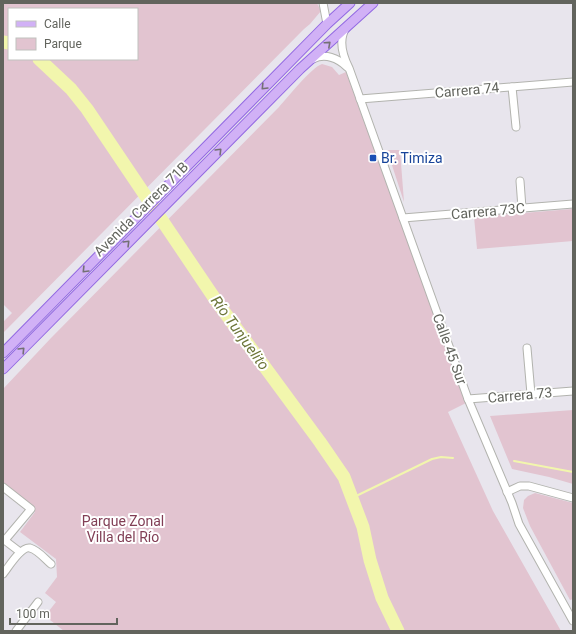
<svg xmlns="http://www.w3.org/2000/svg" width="576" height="634" font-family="Roboto,sans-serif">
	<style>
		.green { fill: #e2c4d0; fill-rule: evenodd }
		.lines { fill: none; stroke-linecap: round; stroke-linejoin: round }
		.stream { stroke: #f2f6ad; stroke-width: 2 }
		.river { stroke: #f2f6ad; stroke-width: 13 }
		.minor-casing { stroke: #b2b3ae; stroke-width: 9 }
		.major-casing { stroke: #9269e2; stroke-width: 11 }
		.minor { stroke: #fff; stroke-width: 7 }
		.major { stroke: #d1b1f6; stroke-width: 9 }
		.oneway { stroke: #737074 }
		.transit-dot { fill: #1a4fb4; stroke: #fff; stroke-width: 1.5 }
		.labels { text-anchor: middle; stroke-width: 4; stroke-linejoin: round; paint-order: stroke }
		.street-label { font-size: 14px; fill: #62645d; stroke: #fff }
		.transit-label { font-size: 14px; fill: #164399; stroke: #fff; text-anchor: start }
		.park-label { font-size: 14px; fill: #813e55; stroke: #fff }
		.water-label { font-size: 15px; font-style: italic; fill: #6c7538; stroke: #fff }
	</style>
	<rect width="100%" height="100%" fill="#e8e5ed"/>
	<!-- green -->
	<g class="green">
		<path d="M 3,3 L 317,3 L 321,11 L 310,24 L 304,29 L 3,333 L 3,322 L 12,313 L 3,304 ZM 9,9 L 137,9 L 137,59 L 9,59 Z"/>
		<path d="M 322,64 L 332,67 L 339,75 L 346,72 L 466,403 L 448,412 L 493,511 L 561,631 L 64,631 L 45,616 L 56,602 L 45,593 L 57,577 L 56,559 L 20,532 L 35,512 L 3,487 L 3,389 L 51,338 L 279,107 C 287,98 312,67 322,64 Z"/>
		<polygon points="387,150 400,150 404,202"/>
		<polygon points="572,209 573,241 477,249 474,217"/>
		<polygon points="573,410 573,484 549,477 512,469 490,416"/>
		<polygon points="535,493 573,503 573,599 570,600 530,526 523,508 524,500 528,496"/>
	</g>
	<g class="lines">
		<!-- stream -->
		<g class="stream">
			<polyline points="514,461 573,472"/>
			<polyline points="352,498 432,459 441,457 453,458"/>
		</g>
		<!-- river -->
		<g class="river">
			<polyline points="3,42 9,43"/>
			<polyline points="39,59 71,89 87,109 217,302 320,442 344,477 363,527 370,560 382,598 398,631"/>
		</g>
		<defs>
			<g id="minor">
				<polyline points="323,3 327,24"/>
				<path d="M 346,28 C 338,40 343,56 349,68 L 468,399 L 512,503 L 519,524 L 573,621"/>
				<path d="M 313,59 C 325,53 338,58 347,67"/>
				<polyline points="512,87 516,127"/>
				<polyline points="360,99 573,82"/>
				<polyline points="520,181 522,208"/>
				<polyline points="403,218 573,204"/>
				<polyline points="527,348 531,394"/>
				<polyline points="468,399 573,391"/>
				<polyline points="3,487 31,509 5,540"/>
				<polyline points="507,492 520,486 529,486 573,498"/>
				<polyline points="3,539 20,552"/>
				<path d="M 3,574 C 8,568 21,546 30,548 C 38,550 45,559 51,564"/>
				<polyline points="16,631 38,602"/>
			</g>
			<g id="major">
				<polyline points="3,353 327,24 350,3"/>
				<polyline points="3,369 300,69 373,3"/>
			</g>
		</defs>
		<!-- minor casing -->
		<use href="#minor" class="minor-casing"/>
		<!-- major casing -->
		<use href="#major" class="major-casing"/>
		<!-- minor -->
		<use href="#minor" class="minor"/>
		<!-- major -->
		<use href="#major" class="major"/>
	</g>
	<!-- one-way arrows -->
	<defs><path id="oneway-chevron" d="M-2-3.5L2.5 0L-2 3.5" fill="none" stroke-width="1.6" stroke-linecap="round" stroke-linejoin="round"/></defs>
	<g class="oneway">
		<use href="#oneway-chevron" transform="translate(328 44) rotate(-42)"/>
		<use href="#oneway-chevron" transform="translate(264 87) rotate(134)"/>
		<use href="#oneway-chevron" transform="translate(219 151) rotate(-45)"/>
		<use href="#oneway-chevron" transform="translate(127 243) rotate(-45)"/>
		<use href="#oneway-chevron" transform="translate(85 270) rotate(134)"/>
		<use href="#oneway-chevron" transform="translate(22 350) rotate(-46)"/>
	</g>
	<!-- markers -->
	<rect class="transit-dot" x="369" y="154" width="8" height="8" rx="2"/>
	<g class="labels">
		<!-- street labels -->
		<g class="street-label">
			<text transform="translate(467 90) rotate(-5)" y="5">Carrera 74</text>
			<text transform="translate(141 209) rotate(-45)" y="5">Avenida Carrera 71B</text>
			<text transform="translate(488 211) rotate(-5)" y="5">Carrera 73C</text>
			<text transform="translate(450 349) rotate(70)" y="5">Calle 45 Sur</text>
			<text transform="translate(520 395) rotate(-5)" y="5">Carrera 73</text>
		</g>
		<!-- transit labels -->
		<g class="transit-label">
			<text x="381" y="163">Br. Timiza</text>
		</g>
		<!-- park labels -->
		<g class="park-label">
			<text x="123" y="526">Parque Zonal<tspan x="123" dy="16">Villa del Río</tspan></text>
		</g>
		<!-- water labels -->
		<g class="water-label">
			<text transform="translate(240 333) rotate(54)" y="5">Río Tunjuelito</text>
		</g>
	</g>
	<!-- border -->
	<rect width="576" height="634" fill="none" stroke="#62645d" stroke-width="8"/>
	<!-- legend -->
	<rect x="8" y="8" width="130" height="52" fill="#ffffff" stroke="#c0c1be"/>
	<rect x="16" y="21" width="20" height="6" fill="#d1b1f6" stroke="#c0c1be"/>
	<text x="44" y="28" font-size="12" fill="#62645d">Calle</text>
	<rect x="16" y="38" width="20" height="12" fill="#e2c4d0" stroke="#c0c1be"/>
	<text x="44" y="48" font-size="12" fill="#62645d">Parque</text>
	<!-- scale -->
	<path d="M10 618v6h107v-6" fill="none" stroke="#62645d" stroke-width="2"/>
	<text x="16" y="618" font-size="12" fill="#62645d" stroke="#ffffff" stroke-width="3" paint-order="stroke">100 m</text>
</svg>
